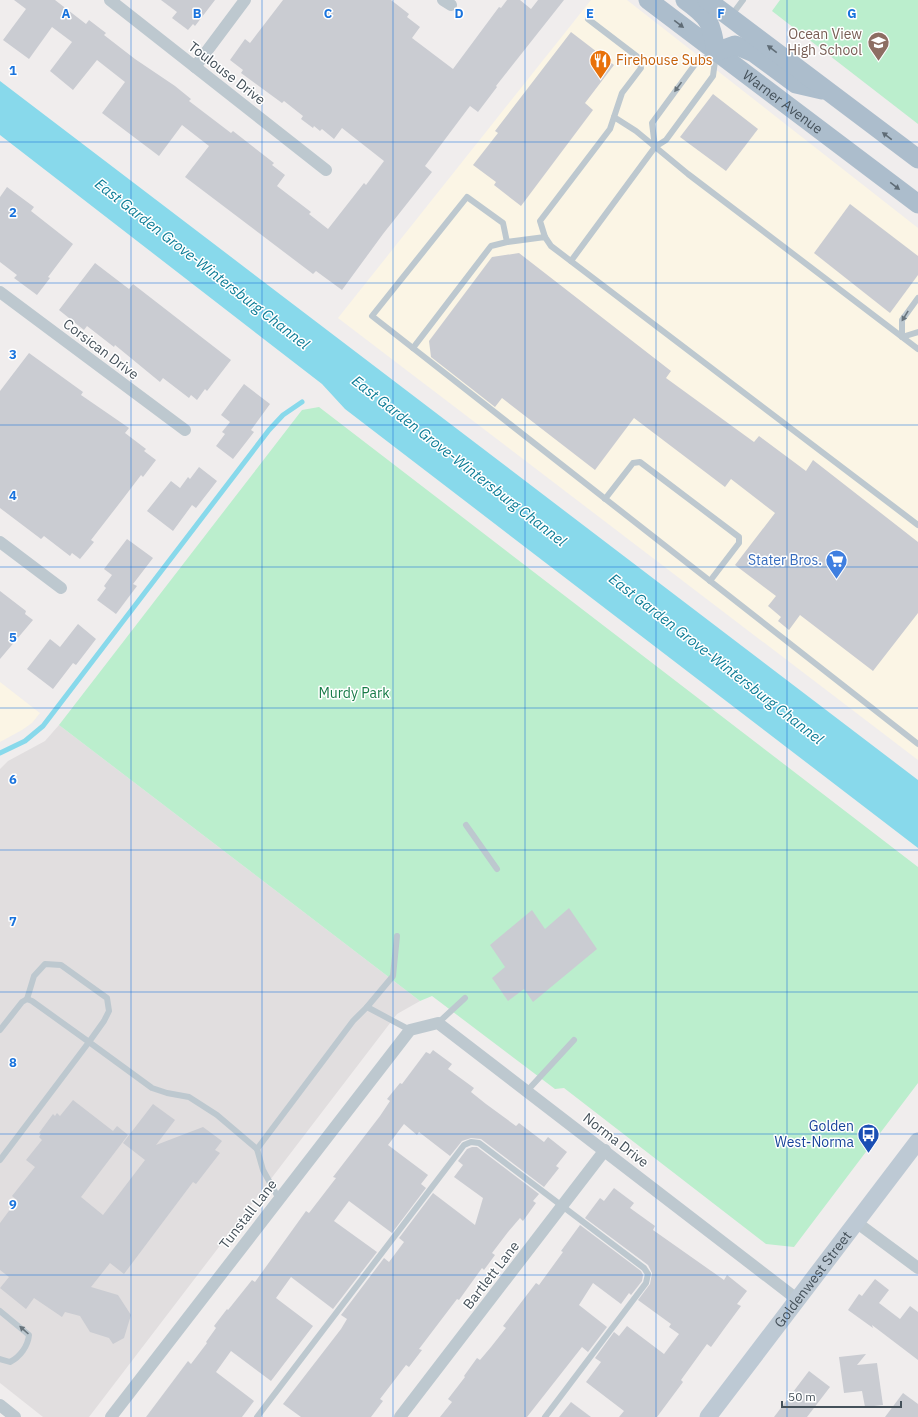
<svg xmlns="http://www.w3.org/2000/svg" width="918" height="1417" font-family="'IBM Plex Sans',sans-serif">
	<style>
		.commercial { fill: #fbf5e5 }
		.education { fill: #e1dedf }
		.green { fill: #bbeecd }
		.water { fill: #88d9eb }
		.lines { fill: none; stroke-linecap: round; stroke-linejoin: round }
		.stream { stroke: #88d9eb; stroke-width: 5 }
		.building { fill: #caccd2 }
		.lane { stroke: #bdc8cf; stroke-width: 6 }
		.street { stroke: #bdc8cf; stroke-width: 12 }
		.secondary { stroke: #bdc9d4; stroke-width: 17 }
		.primary { stroke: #acbdcc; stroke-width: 19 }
		.oneway { fill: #5f6c76 }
		.oneway2 { fill: #69757d }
		.grid { fill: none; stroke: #1973dd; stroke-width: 1; stroke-opacity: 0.55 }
		.labels { text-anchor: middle; stroke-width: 3; stroke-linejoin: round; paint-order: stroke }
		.education-label { font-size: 14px; fill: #785e54; stroke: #fff; text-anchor: end }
		.food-label { font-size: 14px; fill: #c56008; stroke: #fff; text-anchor: start }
		.street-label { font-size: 14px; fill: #45515a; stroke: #fff }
		.shop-label { font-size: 14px; fill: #366cbe; stroke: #fff; text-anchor: end }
		.park-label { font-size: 14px; fill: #177b47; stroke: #fff }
		.transit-label { font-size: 14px; fill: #164399; stroke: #fff; text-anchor: end }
		.water-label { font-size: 15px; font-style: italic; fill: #0d7d97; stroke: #fff }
		.grid-label { font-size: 13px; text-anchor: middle; font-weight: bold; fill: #1973dd; stroke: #fff; stroke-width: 3; stroke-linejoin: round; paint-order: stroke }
	</style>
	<rect width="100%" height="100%" fill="#f0eded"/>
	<!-- commercial -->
	<g class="commercial">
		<polygon points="591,0 627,0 918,228 918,760 338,318"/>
		<polygon points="0,682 40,713 32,723 22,730 0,742"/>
	</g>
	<!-- education -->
	<polygon class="education" points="59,725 420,1001 397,1014 89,1417 43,1417 0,1383 0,769 8,761 45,741"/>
	<!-- green -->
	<g class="green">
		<polygon points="780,0 918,0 918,124 772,11"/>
		<polygon points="319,407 918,867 918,1083 794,1247 766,1244 564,1088 555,1089 432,996 420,1001 59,725 302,410"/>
	</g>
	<!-- water -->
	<polygon class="water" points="0,81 918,780 918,848 345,409 322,384 0,135"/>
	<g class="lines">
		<!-- stream -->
		<polyline class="stream" points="0,753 25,741 43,726 269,430 283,415 302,402"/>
	</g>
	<!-- building -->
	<g class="building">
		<polygon points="14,0 55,0 86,24 89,20 106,33 104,35 135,59 175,86 191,99 189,101 231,133 233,131 274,163 272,165 285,175 277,186 311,212 309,214 328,229 364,183 366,185 384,161 342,128 334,139 322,129 320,131 314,126 313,128 301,119 303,116 284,101 282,103 241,73 243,70 230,60 245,39 250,43 283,0 391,0 409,14 407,17 420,27 412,38 453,69 499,7 501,8 507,0 520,0 531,9 538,0 564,0 496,86 497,87 478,112 470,106 425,166 432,172 383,234 342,290 316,271 313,274 185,177 209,146 182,125 159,156 102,113 125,82 97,60 73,90 50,71 72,42 52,27 29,59 3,40 26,9"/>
		<polygon points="161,0 215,0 195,26 193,24 188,30 172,18 177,12"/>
		<polygon points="571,32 614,65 585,103 593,110 521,206 494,185 496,182 473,165 498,133 495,131"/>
		<polygon points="713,94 758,129 726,171 680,137"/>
		<polygon points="7,187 34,207 31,211 73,244 48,277 50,278 37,295 14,278 17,275 0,262 0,197"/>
		<polygon points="850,204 918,256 918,275 890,313 814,253"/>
		<polygon points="519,253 671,371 666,378 754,442 759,436 806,471 813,460 918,542 918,613 873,671 800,615 789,630 778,621 781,617 768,606 776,596 735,565 775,513 731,479 725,487 634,418 595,470 502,398 495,407 431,357 429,341 492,257"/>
		<polygon points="95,263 129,289 133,284 231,360 207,391 205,389 197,400 191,395 189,398 163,378 160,382 115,345 114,347 87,326 84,330 59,310"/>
		<polygon points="29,353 83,392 81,395 129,428 125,433 146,449 144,451 156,460 143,477 141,475 122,500 91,540 94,542 80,559 72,553 70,556 44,536 41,539 0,508 0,391"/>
		<polygon points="244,384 270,404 251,430 254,432 233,459 216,446 225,434 222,432 230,422 221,415"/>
		<polygon points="199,467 217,481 196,508 192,505 173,531 147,511 171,481 180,488 188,477 190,479"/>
		<polygon points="127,539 153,558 133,584 137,586 116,614 97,600 106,588 104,586 112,575 104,569"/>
		<polygon points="0,591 26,611 25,614 33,620 0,659"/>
		<polygon points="78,624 96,639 76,665 73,663 53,689 27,669 50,639 60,647"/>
		<polygon points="569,908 597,949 533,1002 524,989 508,1001 492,978 505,967 490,945 532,910 545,929"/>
		<polygon points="433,1050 452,1064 448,1069 474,1088 471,1092 486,1104 516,1126 519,1123 544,1142 548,1137 567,1152 556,1166 559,1168 544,1187 481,1139 471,1138 462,1141 450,1156 419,1132 417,1135 404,1124 388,1145 428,1175 421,1184 426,1188 392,1233 349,1201 334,1221 377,1252 333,1309 291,1277 276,1298 313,1326 271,1381 231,1351 216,1372 254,1401 242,1417 146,1417 188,1361 191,1364 207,1343 206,1342 216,1328 214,1326 227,1309 228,1310 252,1280 255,1282 306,1211 309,1213 336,1178 333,1177 380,1116 390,1101 387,1099 400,1083 402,1084 426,1052 430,1054"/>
		<polygon points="73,1100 113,1131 117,1126 128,1135 81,1197 103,1215 145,1160 123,1143 153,1104 175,1120 156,1145 203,1127 222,1141 215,1150 220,1153 196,1184 193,1182 124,1274 110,1263 91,1287 118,1295 131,1315 124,1338 113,1344 109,1338 90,1332 80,1316 65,1312 62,1317 34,1298 26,1309 0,1288 9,1277 0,1270 0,1223 17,1200 12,1196 35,1167 26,1160 42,1140 39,1137 41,1134 39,1133 53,1114 55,1116 57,1113 60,1116"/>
		<polygon points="472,1147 477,1147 539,1194 533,1201 536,1203 523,1221 520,1218 508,1232 492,1253 495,1255 484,1270 482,1268 459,1300 457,1299 419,1349 422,1350 409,1367 406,1365 380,1399 383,1401 371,1417 301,1417 283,1404 341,1329 347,1319 341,1315 384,1258 389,1262 404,1242 399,1238 433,1193 475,1225 483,1198 454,1177 463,1165 458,1161 467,1149"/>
		<polygon points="614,1188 634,1203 630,1208 655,1226 653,1230 724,1280 727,1275 747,1291 737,1304 741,1306 724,1329 711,1347 707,1344 681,1380 683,1382 657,1417 619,1417 624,1411 586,1382 601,1362 595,1358 614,1332 619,1336 627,1326 664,1354 679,1334 669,1327 671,1324 638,1300 650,1284 652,1273 648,1265 585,1218 600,1198 604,1201"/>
		<polygon points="580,1225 641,1271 643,1275 642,1281 631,1295 629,1293 621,1304 593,1283 579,1305 607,1327 588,1352 582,1347 527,1417 440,1417 452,1402 448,1399 465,1377 464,1376 477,1358 480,1360 491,1347 506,1328 503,1326 536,1283 539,1285 563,1252 561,1251"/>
		<polygon points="875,1279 889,1290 879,1303 900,1319 910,1306 918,1312 918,1360 872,1325 873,1328 848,1310 859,1294 862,1296"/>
		<polygon points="866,1354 857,1365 877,1363 883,1405 865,1407 862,1391 844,1393 839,1357"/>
		<polygon points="809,1371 830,1387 807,1417 774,1417"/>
		<polygon points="903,1393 918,1404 918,1417 885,1417"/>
		<polygon points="571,1402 591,1417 559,1417"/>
	</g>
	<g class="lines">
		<!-- lane -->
		<g class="lane">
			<polyline points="731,16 743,0"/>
			<polyline points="588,19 639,58 641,68 622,93 614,117"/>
			<polyline points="655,147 652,123 696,63 714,53"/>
			<polyline points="545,237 540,221 610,129 614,117 636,131 688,174 918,349"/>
			<polyline points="571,261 655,147 666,140 713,76 716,54"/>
			<polyline points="918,298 902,320 902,337 918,332"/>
			<polyline points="413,348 491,246 507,242"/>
			<polyline points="605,499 633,463 640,462 739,537 739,543 710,581"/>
			<polyline points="918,525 551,246 545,237 507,242 503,223 467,197 372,316 918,744"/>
			<polyline points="466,825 497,869"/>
			<polyline points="27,999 34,976 45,964 61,965 107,998 109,1011 104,1021 89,1042 152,1088 167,1093 189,1097 217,1115 257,1149 263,1170 279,1199"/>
			<polyline points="367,1007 393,976 397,936"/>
			<polyline points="438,1023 465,998"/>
			<polyline points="0,1030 22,1002 27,999 32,1001 89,1042 0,1160"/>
			<polyline points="527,1091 574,1040"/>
			<polyline points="257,1149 353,1021 367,1007 410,1030"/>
			<path d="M 0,1311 L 29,1335 C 28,1346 20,1357 10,1362 L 0,1359"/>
			<polyline points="257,1417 464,1145 471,1142 479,1143 644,1268 648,1274 646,1283 545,1417"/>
		</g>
		<!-- street -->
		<g class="street">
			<polyline points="110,0 326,170"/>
			<polyline points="443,0 451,5"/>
			<polyline points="195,67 245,0"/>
			<polyline points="0,292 185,430"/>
			<polyline points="0,542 61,588"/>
			<polyline points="856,1222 918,1268"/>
			<polyline points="0,1405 15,1417"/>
			<polyline points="111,1417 410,1030 438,1023 798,1300"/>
			<polyline points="400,1417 605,1150"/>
		</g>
		<!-- secondary -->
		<path class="secondary" id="s1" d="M 708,1417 L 918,1141"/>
		<!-- primary -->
		<g class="primary">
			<path id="s2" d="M 648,0 L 918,204"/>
			<path d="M 685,0 C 710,18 711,22 716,52 L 735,45 L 754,53 L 796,84 L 822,90"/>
			<polyline points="707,0 918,159"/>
		</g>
	</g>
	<!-- one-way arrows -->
	<defs><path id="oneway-solid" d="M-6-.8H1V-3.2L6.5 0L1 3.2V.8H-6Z"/></defs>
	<g class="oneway">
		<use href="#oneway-solid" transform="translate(679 24) rotate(37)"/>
		<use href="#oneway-solid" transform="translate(772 49) rotate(-143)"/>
		<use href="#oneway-solid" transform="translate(887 136) rotate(-143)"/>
		<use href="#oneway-solid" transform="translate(895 186) rotate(37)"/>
	</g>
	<g class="oneway2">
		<use href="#oneway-solid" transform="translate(678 87) rotate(126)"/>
		<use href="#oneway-solid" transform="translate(905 316) rotate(122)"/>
		<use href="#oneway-solid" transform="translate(24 1330) rotate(-138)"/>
	</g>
	<!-- grid -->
	<path class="grid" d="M 131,0 L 131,1417M 262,0 L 262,1417M 393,0 L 393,1417M 525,0 L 525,1417M 656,0 L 656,1417M 787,0 L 787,1417M 0,142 L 918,142M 0,283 L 918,283M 0,425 L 918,425M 0,567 L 918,567M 0,708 L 918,708M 0,850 L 918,850M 0,992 L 918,992M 0,1134 L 918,1134M 0,1275 L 918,1275"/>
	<!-- icons -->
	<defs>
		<symbol id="school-pin" viewBox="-11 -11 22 30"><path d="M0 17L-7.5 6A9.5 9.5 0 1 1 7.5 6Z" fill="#8d6e63" stroke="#fff"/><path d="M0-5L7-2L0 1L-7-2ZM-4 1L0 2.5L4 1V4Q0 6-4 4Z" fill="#fff"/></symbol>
		<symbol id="restaurant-pin" viewBox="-11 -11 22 30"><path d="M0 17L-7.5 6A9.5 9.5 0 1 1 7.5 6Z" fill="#e8710a" stroke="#fff"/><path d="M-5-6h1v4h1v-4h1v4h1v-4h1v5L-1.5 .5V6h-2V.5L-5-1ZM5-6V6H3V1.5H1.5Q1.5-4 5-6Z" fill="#fff"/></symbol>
		<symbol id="supermarket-pin" viewBox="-11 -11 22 30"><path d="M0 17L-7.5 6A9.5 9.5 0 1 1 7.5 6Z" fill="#3f7fe0" stroke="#fff"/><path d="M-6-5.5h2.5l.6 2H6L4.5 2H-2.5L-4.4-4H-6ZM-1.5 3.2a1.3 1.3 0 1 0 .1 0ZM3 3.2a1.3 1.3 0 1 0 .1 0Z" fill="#fff"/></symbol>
		<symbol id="bus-pin" viewBox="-11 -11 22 30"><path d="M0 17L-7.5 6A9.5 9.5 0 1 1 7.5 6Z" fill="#1a4fb4" stroke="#fff"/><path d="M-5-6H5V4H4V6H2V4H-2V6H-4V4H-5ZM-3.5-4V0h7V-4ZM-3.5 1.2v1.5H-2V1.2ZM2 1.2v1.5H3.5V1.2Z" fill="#fff"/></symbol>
	</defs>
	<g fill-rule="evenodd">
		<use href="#school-pin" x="866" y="30" width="25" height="34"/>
		<use href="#restaurant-pin" x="588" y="48" width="25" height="34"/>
		<use href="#supermarket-pin" x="824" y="548" width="25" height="34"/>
		<use href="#bus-pin" x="856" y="1122" width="25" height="34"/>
	</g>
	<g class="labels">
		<!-- education labels -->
		<g class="education-label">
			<text x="862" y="39">Ocean View<tspan x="862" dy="16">High School</tspan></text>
		</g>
		<!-- food labels -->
		<g class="food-label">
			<text x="616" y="65">Firehouse Subs</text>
		</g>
		<!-- street labels -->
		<g class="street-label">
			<text transform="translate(227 73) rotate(38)" y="5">Toulouse Drive</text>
			<text dy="5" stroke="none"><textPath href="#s2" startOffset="169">Warner Avenue</textPath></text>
			<text transform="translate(101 349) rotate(37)" y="5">Corsican Drive</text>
			<text transform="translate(616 1140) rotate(38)" y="5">Norma Drive</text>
			<text transform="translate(248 1214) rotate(-52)" y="5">Tunstall Lane</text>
			<text transform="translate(491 1275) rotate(-52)" y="5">Bartlett Lane</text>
			<text dy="5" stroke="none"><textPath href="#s1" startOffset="173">Goldenwest Street</textPath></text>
		</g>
		<!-- shop labels -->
		<g class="shop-label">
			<text x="822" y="565">Stater Bros.</text>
		</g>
		<!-- park labels -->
		<g class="park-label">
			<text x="354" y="698">Murdy Park</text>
		</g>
		<!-- transit labels -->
		<g class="transit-label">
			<text x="854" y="1131">Golden<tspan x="854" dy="16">West-Norma</tspan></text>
		</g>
		<!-- water labels -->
		<g class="water-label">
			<text transform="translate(202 264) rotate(38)" y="5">East Garden Grove-Wintersburg Channel</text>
			<text transform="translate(459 461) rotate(38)" y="5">East Garden Grove-Wintersburg Channel</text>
			<text transform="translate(716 659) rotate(38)" y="5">East Garden Grove-Wintersburg Channel</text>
		</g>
	</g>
	<g class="grid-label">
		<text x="66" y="18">A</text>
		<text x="197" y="18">B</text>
		<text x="328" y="18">C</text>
		<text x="459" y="18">D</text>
		<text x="590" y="18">E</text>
		<text x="721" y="18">F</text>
		<text x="852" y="18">G</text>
		<text x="13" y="75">1</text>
		<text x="13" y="217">2</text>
		<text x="13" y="359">3</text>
		<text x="13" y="500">4</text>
		<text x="13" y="642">5</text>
		<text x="13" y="784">6</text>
		<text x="13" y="926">7</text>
		<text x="13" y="1067">8</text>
		<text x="13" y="1209">9</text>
	</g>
	<!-- scale -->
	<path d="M782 1401v6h119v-6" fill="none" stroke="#45515a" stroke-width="2"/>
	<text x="788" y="1401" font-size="12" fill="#45515a" stroke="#ffffff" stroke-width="3" paint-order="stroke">50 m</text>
</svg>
